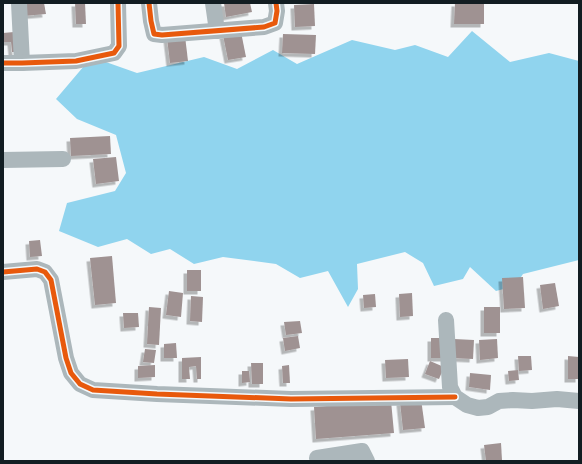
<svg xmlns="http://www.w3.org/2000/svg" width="582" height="464" font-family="'Golos Text',sans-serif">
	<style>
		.water { fill: #90d4ee }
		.building { fill: #9f9292; filter: url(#shadow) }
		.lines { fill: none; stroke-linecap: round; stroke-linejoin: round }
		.minor { stroke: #acb7bb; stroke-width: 16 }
		.cycleway-casing { stroke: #f3f9fc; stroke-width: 8 }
		.cycleway { stroke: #e8590c; stroke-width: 5 }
	</style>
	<defs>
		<filter id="shadow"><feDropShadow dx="-3.5" dy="3.5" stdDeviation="0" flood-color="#0004"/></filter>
	</defs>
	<rect width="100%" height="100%" fill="#f5f8fa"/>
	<!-- water -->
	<polygon class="water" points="472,31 510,62 549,53 579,61 579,260 523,274 515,286 496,291 470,267 463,279 434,286 423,263 405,252 357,264 358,289 348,307 328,271 300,278 276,264 223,257 194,264 170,249 151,254 127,239 98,247 59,231 67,203 115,191 126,173 116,135 77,119 56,99 84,66 103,61 137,73 204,57 237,69 273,50 297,64 352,40 395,50 415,45 448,57"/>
	<!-- building -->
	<g class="building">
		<polygon points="21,3 44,3 46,14 23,16"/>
		<polygon points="75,3 85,3 86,24 76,24"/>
		<polygon points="224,3 250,3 252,12 226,17"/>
		<polygon points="455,3 484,3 484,24 454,24"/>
		<polygon points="314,4 315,26 295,27 294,5"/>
		<polygon points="14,32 16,52 12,52 11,42 3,42 3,33"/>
		<polygon points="241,32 246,57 228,60 223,35"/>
		<polygon points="283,34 316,35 315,54 282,53"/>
		<polygon points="185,36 188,61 170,63 167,38"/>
		<polygon points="110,136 111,154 71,156 70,138"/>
		<polygon points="116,157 119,181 96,184 93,159"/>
		<polygon points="40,240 42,256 30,257 29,241"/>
		<polygon points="112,256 116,303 95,305 90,258"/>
		<rect x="187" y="270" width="14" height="21"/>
		<polygon points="523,277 525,308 504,309 502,278"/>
		<polygon points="555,283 559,306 543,309 540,285"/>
		<polygon points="169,291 183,293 181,317 166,315"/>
		<polygon points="412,293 413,316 400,317 399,294"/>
		<polygon points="375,294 376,307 364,308 363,295"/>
		<polygon points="191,296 203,297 202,322 190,321"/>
		<polygon points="149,307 161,308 159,345 147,344"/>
		<rect x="484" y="307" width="16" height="26"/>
		<polygon points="123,313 138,313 139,327 124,328"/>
		<polygon points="300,321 302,333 286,335 284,322"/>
		<polygon points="298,336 300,348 285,351 283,338"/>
		<rect x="431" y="338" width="15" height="20"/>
		<polygon points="454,339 474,340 473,359 453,358"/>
		<polygon points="497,339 498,358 480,360 479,340"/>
		<polygon points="176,343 177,358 164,358 164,344"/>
		<polygon points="145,349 156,350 154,363 143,362"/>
		<polygon points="518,356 531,356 532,370 519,371"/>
		<polygon points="568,356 579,357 579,379 568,379"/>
		<polygon points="201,357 201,379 197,379 196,366 189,367 190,379 182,379 182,358"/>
		<polygon points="408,359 409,377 386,378 385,360"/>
		<polygon points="430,361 444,367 439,379 425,374"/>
		<polygon points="251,363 263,363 263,384 252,384"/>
		<polygon points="155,365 155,377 138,378 138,366"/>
		<polygon points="289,365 290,383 283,383 282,366"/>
		<polygon points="518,370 519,380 509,381 508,371"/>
		<polygon points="242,371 249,371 250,382 242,383"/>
		<polygon points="470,373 491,375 490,390 469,387"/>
		<polygon points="421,399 425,428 403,430 400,402"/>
		<polygon points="391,401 394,433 316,439 314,407"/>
		<polygon points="501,443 502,460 486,461 484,445"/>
	</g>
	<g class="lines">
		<!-- minor -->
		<g class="minor">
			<polyline points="19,3 22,63"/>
			<polyline points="149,3 151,21 154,34 162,35 264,27 275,23 277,11 276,3"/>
			<polyline points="213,3 217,31"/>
			<polyline points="3,63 22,63 76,61 114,53 119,46 118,3"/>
			<polyline points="3,160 63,159"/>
			<polyline points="3,272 37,269 45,272 51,280 66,358 71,373 80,384 93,390 157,394 291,399 455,397"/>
			<polyline points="446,320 450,387 455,397 467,405 478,408 488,407 499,401 513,400 532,401 557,399 579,401"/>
			<polyline points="317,458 362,451 367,461"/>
		</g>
		<defs>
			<g id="cycleway">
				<polyline points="149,3 151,21 154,34 162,35 264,27 275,23 277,11 276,3"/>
				<polyline points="3,63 22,63 76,61 114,53 119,46 118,3"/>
				<polyline points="3,272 37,269 45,272 51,280 66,358 71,373 80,384 93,390 157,394 291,399 455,397"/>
			</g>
		</defs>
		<!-- cycleway casing -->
		<use href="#cycleway" class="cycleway-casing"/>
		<!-- cycleway -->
		<use href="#cycleway" class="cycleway"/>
	</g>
	<!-- border -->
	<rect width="582" height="464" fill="none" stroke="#121d22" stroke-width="8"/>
</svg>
